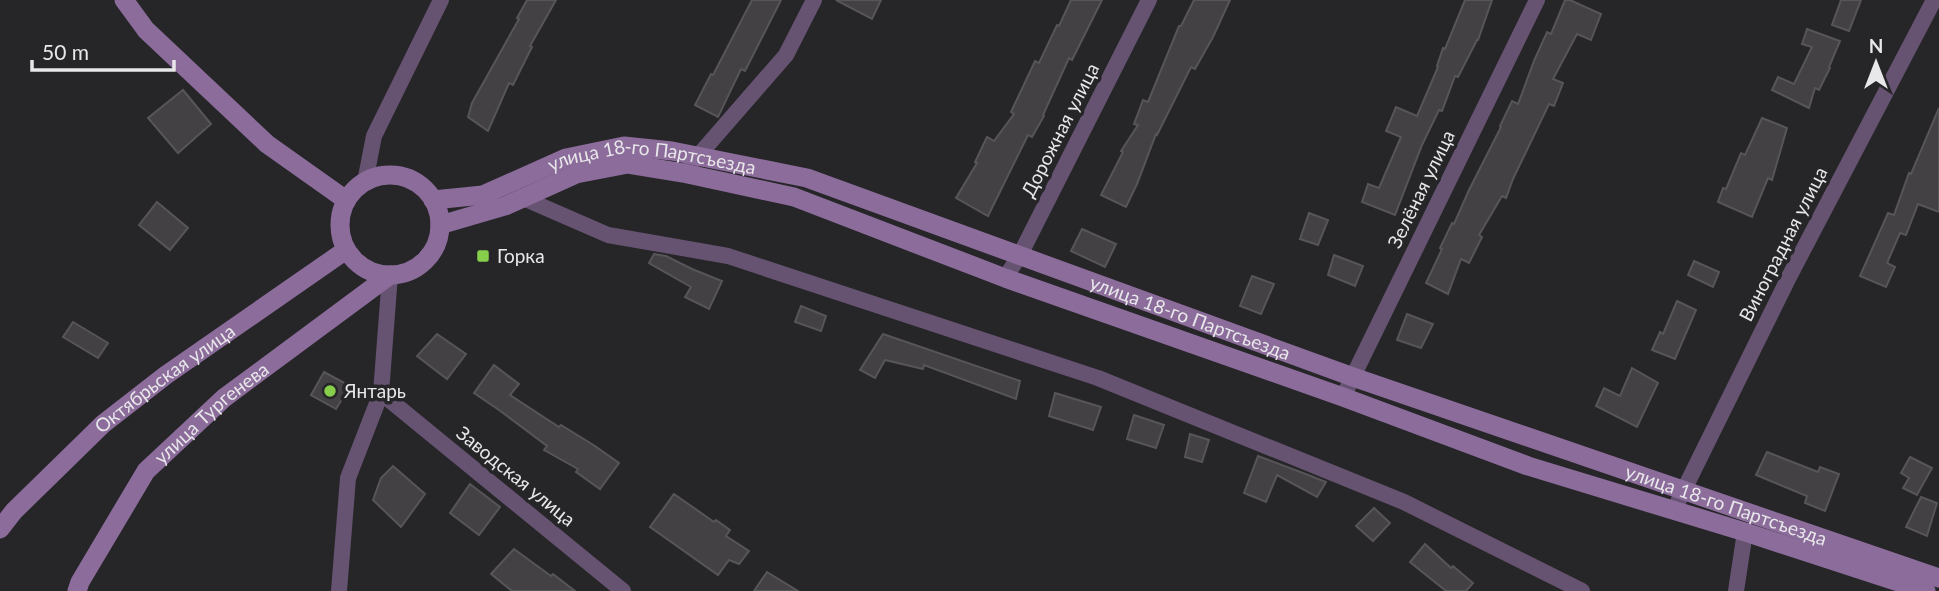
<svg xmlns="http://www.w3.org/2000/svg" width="1939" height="591" font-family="Lato,sans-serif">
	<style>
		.building { fill: #434144; stroke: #575558; stroke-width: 2 }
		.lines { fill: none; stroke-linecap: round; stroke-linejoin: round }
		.minor { stroke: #665371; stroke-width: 16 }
		.secondary { stroke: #8b6c9b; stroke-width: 19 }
		.poi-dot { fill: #87cf4b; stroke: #262528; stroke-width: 2.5 }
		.labels { text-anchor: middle; stroke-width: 7; stroke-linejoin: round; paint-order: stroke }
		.street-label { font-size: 19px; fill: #e8e7e9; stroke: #262528 }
		.poi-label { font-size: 19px; fill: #e8e7e9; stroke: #262528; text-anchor: start }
	</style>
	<rect width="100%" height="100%" fill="#262528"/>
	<!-- building -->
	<g class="building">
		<polygon points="527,0 556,0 530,46 532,47 513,85 509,83 488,131 468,117 472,103 519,19 517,18"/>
		<polygon points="752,0 781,0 745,71 741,69 718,117 695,105 711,74 713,75"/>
		<polygon points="836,0 881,0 872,19"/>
		<polygon points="1071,0 1102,0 1072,60 1069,58 1043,115 1044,116 1032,137 1028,135 988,216 956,198 977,163 975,162 987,137 994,141 1014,114 1011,112 1035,61 1039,63 1057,25 1059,26"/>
		<polygon points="1194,0 1230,0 1213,37 1195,69 1191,67 1157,135 1156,134 1137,184 1126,207 1101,195 1123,152 1121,151 1138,125 1134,124 1143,100 1148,102 1179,26 1181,26"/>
		<polygon points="1465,0 1492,0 1478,40 1477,40 1458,77 1455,76 1442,111 1439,110 1422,145 1395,215 1362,202 1368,184 1379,188 1401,137 1386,131 1396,107 1417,116 1438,67 1437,66 1443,48 1445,49"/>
		<polygon points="1565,0 1570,0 1601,14 1591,40 1577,34 1553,79 1563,83 1554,106 1549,104 1513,179 1506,198 1502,196 1479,235 1482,237 1469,263 1461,259 1448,294 1426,283 1442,249 1440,248 1452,223 1454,224 1469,190 1501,127 1500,126 1512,101 1518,104 1534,61 1547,32 1551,34"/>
		<polygon points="1841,0 1861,0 1849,31 1832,25"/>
		<polygon points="1807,29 1840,41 1829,67 1830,68 1819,90 1815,88 1809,108 1772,90 1778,77 1794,84 1812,47 1802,44"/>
		<polygon points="183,90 211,124 178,153 148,118"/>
		<polygon points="1939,108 1939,212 1918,204 1906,235 1900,233 1887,263 1895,267 1886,287 1860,276 1888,213 1894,215 1909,173 1911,174"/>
		<polygon points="1762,118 1787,128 1772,180 1768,178 1752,217 1718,202 1723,188 1726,189 1741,153 1745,155"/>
		<polygon points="157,202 188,228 170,250 139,225"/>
		<polygon points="1309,213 1328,220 1318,245 1300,239"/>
		<polygon points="1082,229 1116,244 1105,267 1071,251"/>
		<polygon points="654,254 666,256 692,269 722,281 709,309 685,297 691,287 649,263"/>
		<polygon points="1334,255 1363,266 1355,286 1328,275"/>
		<polygon points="1694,261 1719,272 1713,287 1688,275"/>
		<polygon points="1252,276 1274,284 1261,314 1240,306"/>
		<polygon points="1677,301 1696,310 1675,359 1652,350 1660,332 1663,334"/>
		<polygon points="801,306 826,316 821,331 795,322"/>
		<polygon points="1407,314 1433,324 1421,348 1397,340"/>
		<polygon points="73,322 108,343 98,358 63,337"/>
		<polygon points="437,334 466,354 447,379 417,356"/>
		<polygon points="883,334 1020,381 1016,399 924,365 923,369 885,360 875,378 860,370"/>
		<polygon points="494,365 519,384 510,395 559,427 561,425 595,446 619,463 600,489 576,472 578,469 544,450 547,446 499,410 474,393"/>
		<polygon points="1632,368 1658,383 1637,427 1596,406 1604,388 1620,396"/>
		<polygon points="324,372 350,386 336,409 311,395"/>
		<polygon points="1055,393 1101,407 1093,430 1049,416"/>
		<polygon points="1134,415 1164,425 1156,448 1127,439"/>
		<polygon points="1190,434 1209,440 1202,462 1185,457"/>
		<polygon points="1767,452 1818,472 1820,467 1839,474 1825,511 1805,503 1807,496 1756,475"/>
		<polygon points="1258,456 1303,473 1326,482 1317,497 1277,475 1266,502 1244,493"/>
		<polygon points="1910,457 1932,468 1917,495 1903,488 1909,478 1901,473"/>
		<polygon points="393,466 425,494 401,527 373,500 381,478"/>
		<polygon points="470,484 500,507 479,535 450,513"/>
		<polygon points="674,494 714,522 716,520 730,530 726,536 749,551 739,564 729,560 718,575 650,527"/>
		<polygon points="1921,497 1937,503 1927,536 1906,527"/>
		<polygon points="1374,508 1390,523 1373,541 1356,526"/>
		<polygon points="1425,544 1451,568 1453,566 1473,583 1466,591 1446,591 1410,562"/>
		<polygon points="514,549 551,576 553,574 575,591 512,591 491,574"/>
		<polygon points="767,572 798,591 754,591"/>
	</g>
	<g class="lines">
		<!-- minor -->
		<g class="minor">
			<polyline points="692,163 786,55 814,0"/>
			<polyline points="365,182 374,136 441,0"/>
			<polyline points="523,198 608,235 728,256 1098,378 1404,502 1582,591"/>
			<polyline points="1005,278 1020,255 1149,0"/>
			<polyline points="381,393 623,591"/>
			<polyline points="1343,397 1537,0"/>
			<polyline points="1674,510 1789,277 1934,0"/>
			<polyline points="339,591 348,478 381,393 390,275"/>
			<polyline points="1736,591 1745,532"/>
		</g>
		<!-- secondary -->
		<g class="secondary">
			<polyline points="124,0 146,30 267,144 346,200"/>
			<circle cx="390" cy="225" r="50"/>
			<path id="s1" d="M 433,200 L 483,195 L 566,158 L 624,146 L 672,151 L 807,178 L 1353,377 L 1939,578"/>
			<polyline points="440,225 505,206 576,174 628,164 683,173 794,197 1005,278 1343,397 1528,466 1745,532 1926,591"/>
			<path id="s2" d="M 0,529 L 14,511 L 103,424 L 166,375 L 346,250"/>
			<path id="s3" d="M 77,591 L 80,582 L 146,471 L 224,398 L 390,275"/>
		</g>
	</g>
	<!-- markers -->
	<g class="poi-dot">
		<rect x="476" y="249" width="14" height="14" rx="3.5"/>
		<circle cx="330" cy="391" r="7"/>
	</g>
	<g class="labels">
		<!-- street labels -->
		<g class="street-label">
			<text transform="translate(1060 130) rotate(-63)" y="7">Дорожная улица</text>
			<text dy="7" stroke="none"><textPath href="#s1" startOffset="228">улица 18-го Партсъезда</textPath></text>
			<text transform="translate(1421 189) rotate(-64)" y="7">Зелёная улица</text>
			<text transform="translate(1783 244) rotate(-63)" y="7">Виноградная улица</text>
			<text dy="7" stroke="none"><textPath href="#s1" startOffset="794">улица 18-го Партсъезда</textPath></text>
			<text dy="7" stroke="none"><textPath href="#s2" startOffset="224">Октябрьская улица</textPath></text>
			<text dy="7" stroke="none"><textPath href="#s3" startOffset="226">улица Тургенева</textPath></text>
			<text transform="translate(516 476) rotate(39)" y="7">Заводская улица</text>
			<text dy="7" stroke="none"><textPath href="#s1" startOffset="1362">улица 18-го Партсъезда</textPath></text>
		</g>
		<!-- poi labels -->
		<g class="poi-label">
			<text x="497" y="263">Горка</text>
			<text x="344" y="398">Янтарь</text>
		</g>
	</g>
	<!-- north arrow -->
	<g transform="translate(1876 63)" stroke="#262528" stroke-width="5" paint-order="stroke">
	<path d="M0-5L12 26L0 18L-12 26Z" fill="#e8e7e9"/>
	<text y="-10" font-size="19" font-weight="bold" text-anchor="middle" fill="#e8e7e9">N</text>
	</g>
	<!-- scale -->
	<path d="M32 60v10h142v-10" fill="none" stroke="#e8e7e9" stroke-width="3.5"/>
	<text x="42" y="60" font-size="21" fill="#e8e7e9" stroke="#262528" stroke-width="5" paint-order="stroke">50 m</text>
</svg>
